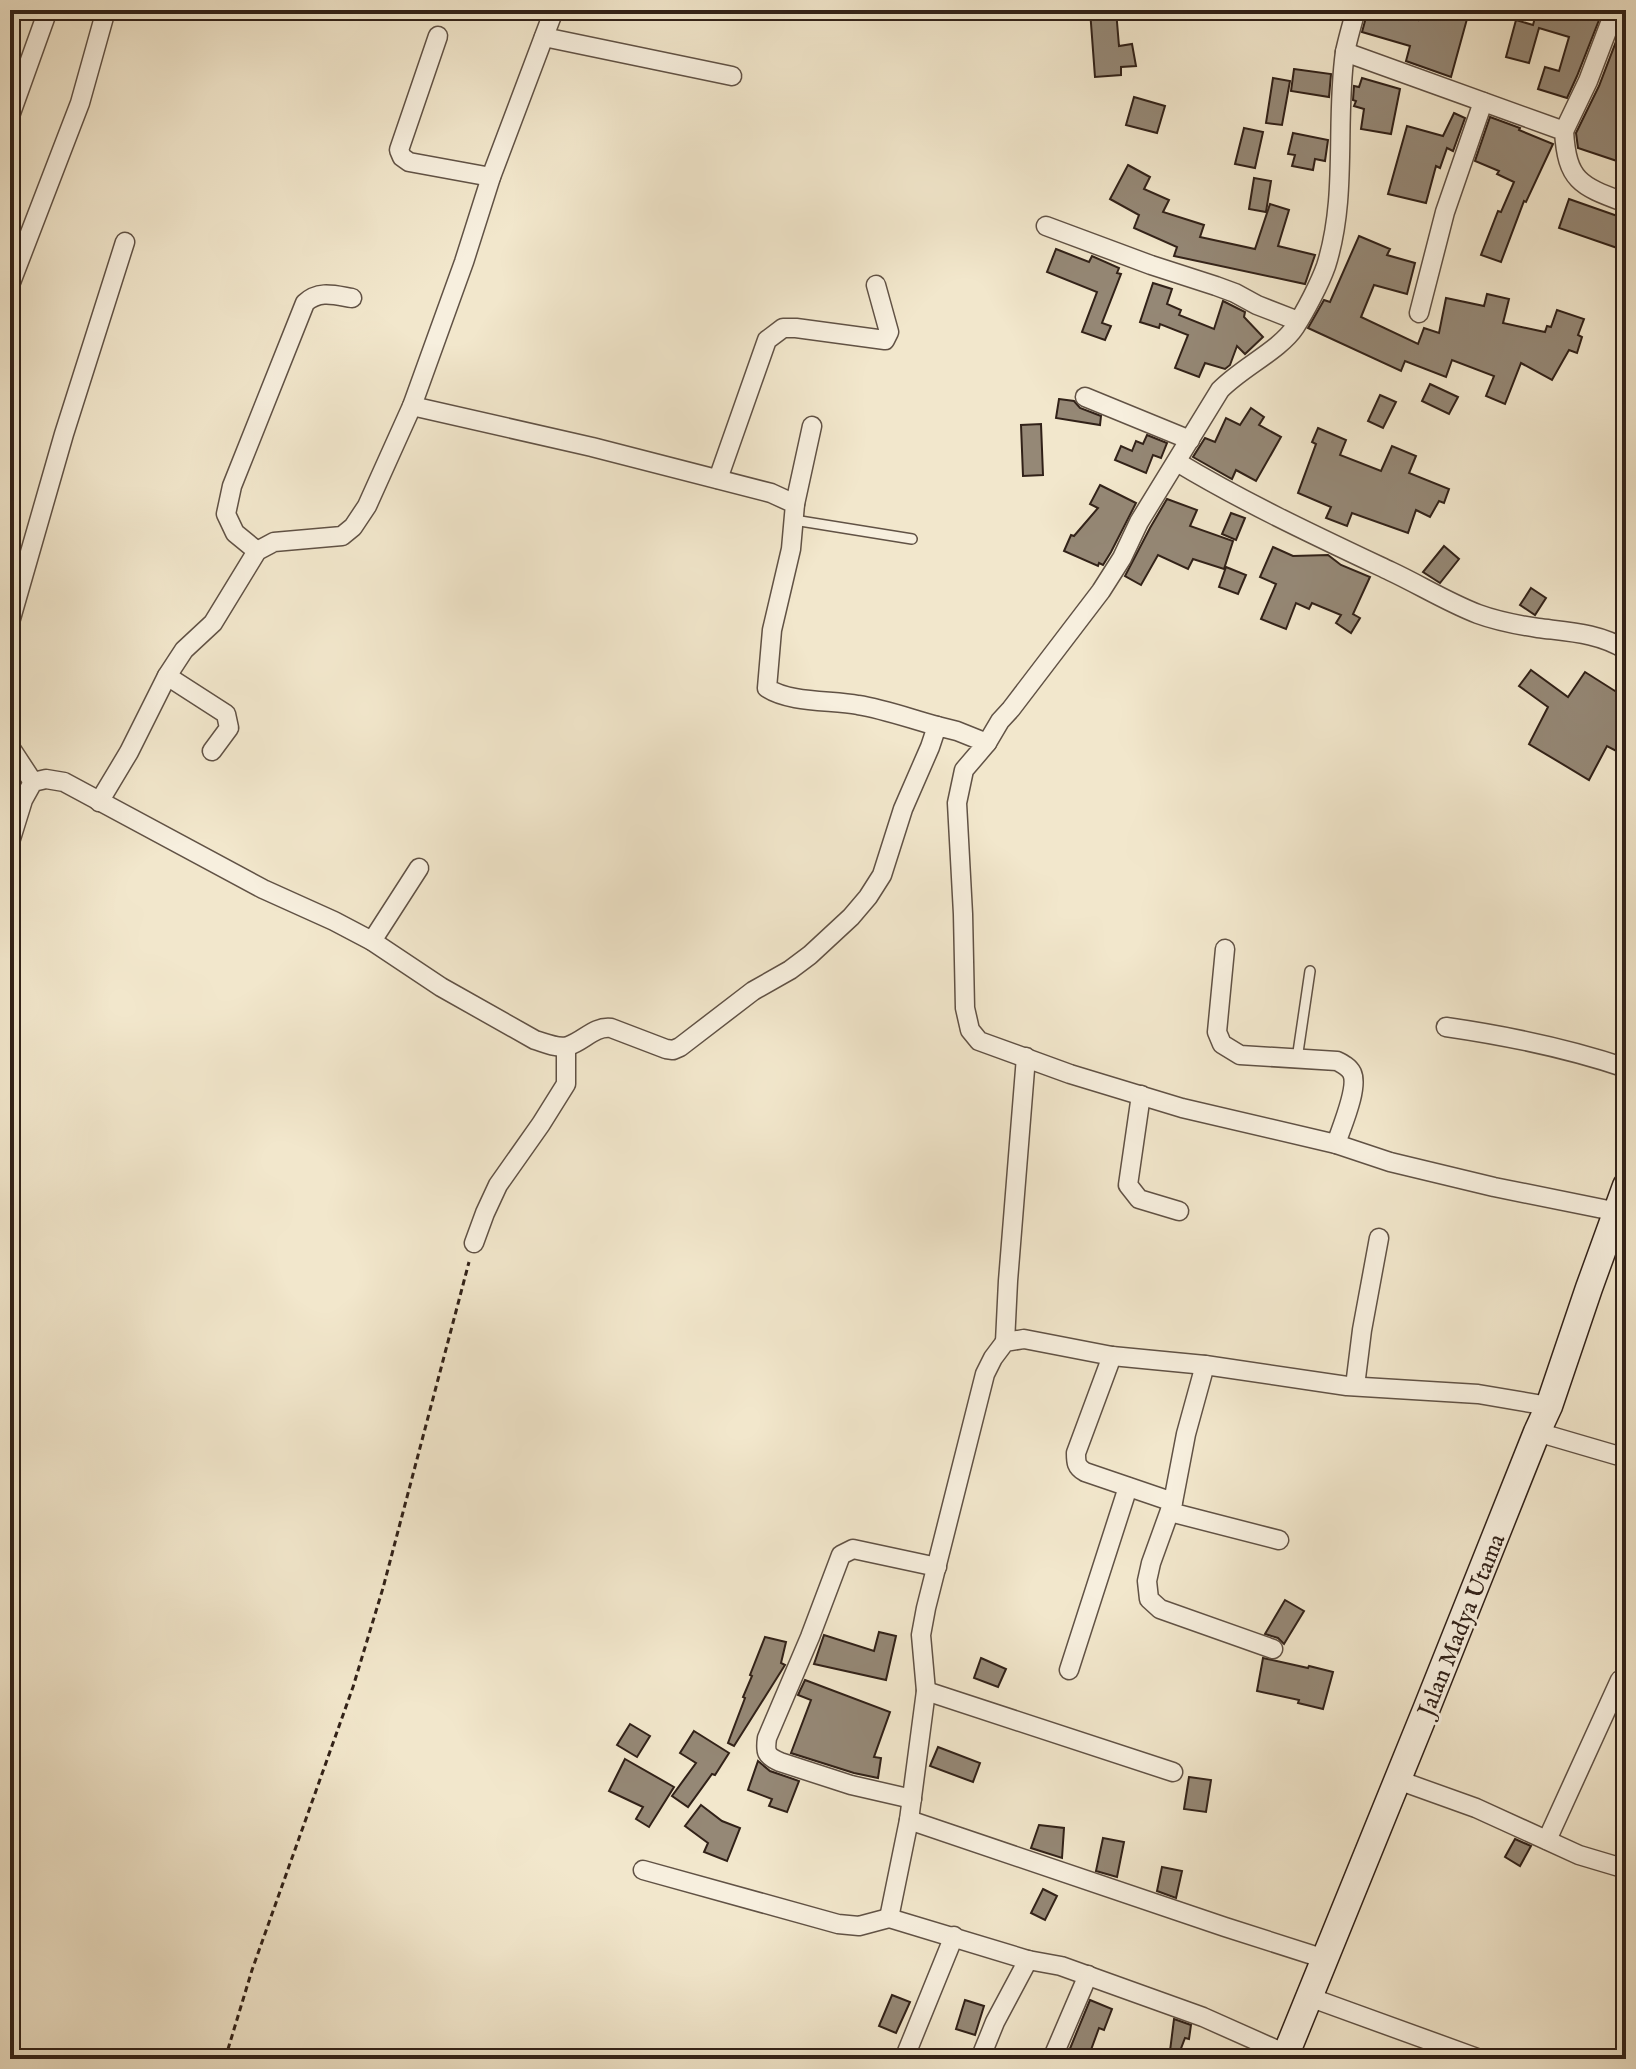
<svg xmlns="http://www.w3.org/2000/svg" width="1636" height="2069" font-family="'IM FELL English',serif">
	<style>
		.building { fill: #958876; stroke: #312118; stroke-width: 2 }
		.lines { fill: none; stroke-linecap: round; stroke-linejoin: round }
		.lane-casing { stroke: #615245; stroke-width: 12 }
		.street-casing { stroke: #615245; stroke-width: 21 }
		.secondary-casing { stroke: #312118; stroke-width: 29 }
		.path { stroke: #312118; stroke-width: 3; stroke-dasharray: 6 4; stroke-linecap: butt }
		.lane { stroke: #f7efde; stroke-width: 9 }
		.street { stroke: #f7efde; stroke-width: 18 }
		.secondary { stroke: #f7efde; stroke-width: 26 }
		.labels { text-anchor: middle; stroke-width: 6; stroke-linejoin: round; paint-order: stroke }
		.street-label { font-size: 24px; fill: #312118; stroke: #f7efde }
	</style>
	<rect width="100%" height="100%" fill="#f2e7cc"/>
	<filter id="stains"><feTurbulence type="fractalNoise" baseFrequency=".0025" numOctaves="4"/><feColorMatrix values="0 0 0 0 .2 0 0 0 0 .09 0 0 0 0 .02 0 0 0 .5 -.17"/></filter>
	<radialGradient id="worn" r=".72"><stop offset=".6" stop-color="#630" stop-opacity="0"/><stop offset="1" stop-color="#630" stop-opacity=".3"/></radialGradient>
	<!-- building -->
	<g class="building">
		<polygon points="1090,10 1116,10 1119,46 1132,44 1136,66 1121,67 1121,75 1095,77"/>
		<polygon points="1368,10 1384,10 1418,20 1420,10 1444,10 1444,13 1467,19 1451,77 1406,61 1410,46 1362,32"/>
		<polygon points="1537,10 1576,10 1594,15 1593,18 1599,20 1577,76 1567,98 1538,89 1545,67 1559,71 1569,37 1539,28 1529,63 1506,57 1516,20 1533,25"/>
		<polygon points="1622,26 1626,28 1626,164 1578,148 1576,133 1599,86"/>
		<polygon points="1294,69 1331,74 1329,97 1291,91"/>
		<polygon points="1273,78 1290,81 1282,125 1266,123"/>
		<polygon points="1362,78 1400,89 1391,134 1361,129 1364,109 1354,106 1356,101 1353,100 1354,86 1359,87"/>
		<polygon points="1134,97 1165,106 1157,133 1126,125"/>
		<polygon points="1454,113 1465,118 1453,151 1447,148 1440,168 1436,166 1426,203 1388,194 1407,126 1443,136"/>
		<polygon points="1490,117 1520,128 1519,130 1553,144 1526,202 1524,201 1501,262 1481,255 1498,211 1501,212 1514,182 1497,174 1499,171 1475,161"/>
		<polygon points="1244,128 1263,132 1255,168 1235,164"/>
		<polygon points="1293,133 1328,140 1325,161 1315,159 1313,170 1292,166 1295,155 1288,154"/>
		<polygon points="1128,165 1150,177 1144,189 1169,200 1163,212 1204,225 1200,237 1255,249 1270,204 1289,210 1278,246 1315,255 1305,284 1174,256 1177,247 1134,228 1139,215 1110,199"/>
		<polygon points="1254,178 1271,181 1266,212 1249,209"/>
		<polygon points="1569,199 1626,219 1626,251 1559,228"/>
		<polygon points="1359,236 1390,249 1387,255 1415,263 1407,294 1374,285 1361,317 1418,344 1424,328 1439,333 1446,298 1484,306 1487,294 1509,299 1503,323 1545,332 1547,326 1551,327 1557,310 1584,319 1578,335 1582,337 1577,353 1569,350 1552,380 1521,363 1505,404 1486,396 1494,376 1452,360 1446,377 1405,361 1401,371 1308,328 1324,300 1330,302"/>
		<polygon points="1056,249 1089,262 1092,256 1119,268 1117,273 1121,274 1102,323 1111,326 1105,340 1082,332 1097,292 1047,272"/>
		<polygon points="1153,283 1172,289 1167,304 1181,310 1179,315 1214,329 1223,301 1245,312 1244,317 1263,337 1245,354 1237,346 1230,365 1225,369 1205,363 1199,377 1175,368 1188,335 1160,324 1159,328 1140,322"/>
		<polygon points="1430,384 1458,397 1449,414 1422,401"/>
		<polygon points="1380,395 1396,402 1383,428 1368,421"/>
		<polygon points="1059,399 1074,401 1080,408 1101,416 1100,425 1056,418"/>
		<polygon points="1251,408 1264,417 1259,425 1281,437 1256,481 1236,470 1232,479 1193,457 1205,438 1215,442 1226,418 1240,425"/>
		<polygon points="1041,424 1043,475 1023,476 1021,425"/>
		<polygon points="1318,428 1346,440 1340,455 1381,471 1392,446 1416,456 1409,473 1449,489 1444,503 1439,501 1430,517 1416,510 1408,533 1352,513 1347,526 1326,518 1331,507 1298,493 1316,444 1312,442"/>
		<polygon points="1147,435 1167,443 1161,458 1153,455 1146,473 1115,460 1121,446 1132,451 1136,441 1143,444"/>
		<polygon points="1100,485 1136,503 1111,552 1103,565 1099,563 1098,566 1064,551 1071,535 1074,536 1098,508 1090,504"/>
		<polygon points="1167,499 1197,510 1190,526 1233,541 1224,569 1193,559 1188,569 1158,555 1141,585 1125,576 1150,528"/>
		<polygon points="1231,513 1245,518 1236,540 1222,534"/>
		<polygon points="1444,546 1459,559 1440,583 1423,572"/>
		<polygon points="1273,547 1293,556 1328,555 1341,565 1370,577 1353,614 1360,618 1351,633 1336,623 1341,615 1312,603 1309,609 1296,603 1286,629 1261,619 1276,584 1260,577"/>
		<polygon points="1226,567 1246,575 1238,594 1219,587"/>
		<polygon points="1531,588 1546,598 1535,615 1520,605"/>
		<polygon points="1531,670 1568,697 1585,672 1615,691 1626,675 1626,756 1607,746 1589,780 1529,744 1548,707 1519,686"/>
		<polygon points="1285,1600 1304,1611 1284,1644 1278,1638 1265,1634"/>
		<polygon points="879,1632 896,1636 886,1680 814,1664 824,1635 874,1651"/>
		<polygon points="765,1637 786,1642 781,1663 785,1665 734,1746 728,1743 745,1698 743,1697 752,1676 750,1675"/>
		<polygon points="981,1658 1006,1669 998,1687 974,1678"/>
		<polygon points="1263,1658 1308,1668 1309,1666 1333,1672 1323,1709 1298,1703 1299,1700 1257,1691"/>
		<polygon points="805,1680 890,1712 874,1757 881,1758 878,1778 854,1773 791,1753 811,1700 798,1695"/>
		<polygon points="630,1724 650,1736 637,1757 617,1745"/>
		<polygon points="694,1731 729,1753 715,1775 712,1774 688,1807 672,1796 696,1763 680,1753"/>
		<polygon points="938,1747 980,1763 973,1782 930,1766"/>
		<polygon points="625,1759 674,1787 649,1827 636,1819 643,1807 609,1791"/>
		<polygon points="758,1761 770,1771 799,1781 787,1812 769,1806 772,1799 748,1790"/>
		<polygon points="1189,1777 1211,1780 1206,1812 1184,1809"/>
		<polygon points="701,1805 722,1821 740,1828 727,1861 704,1852 708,1843 685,1826"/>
		<polygon points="1039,1825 1064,1828 1062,1858 1031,1848"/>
		<polygon points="1103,1838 1124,1842 1117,1877 1096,1871"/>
		<polygon points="1515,1839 1531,1846 1520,1866 1505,1857"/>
		<polygon points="1162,1867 1182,1871 1176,1898 1157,1891"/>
		<polygon points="1043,1889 1057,1896 1045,1920 1031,1913"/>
		<polygon points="892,1995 910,2002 896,2033 879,2026"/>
		<polygon points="965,2000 984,2006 975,2035 956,2029"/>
		<polygon points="1090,2000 1112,2009 1104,2030 1099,2028 1088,2058 1069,2051"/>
		<polygon points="1174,2019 1191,2025 1189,2039 1185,2038 1177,2059 1169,2059"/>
	</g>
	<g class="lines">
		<defs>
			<g id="lane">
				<polyline points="794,520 912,539"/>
				<polyline points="1297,1059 1310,971"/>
			</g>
			<g id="street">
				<polyline points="438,36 399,150 402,157 409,162 491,177"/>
				<polyline points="544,37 732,76"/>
				<path d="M 1345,52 L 1564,131 C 1567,182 1581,186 1626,203"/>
				<polyline points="10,116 48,10"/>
				<polyline points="1564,131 1588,81 1615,10"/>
				<polyline points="1046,226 1151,265 1216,286 1235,293 1257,305 1298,321"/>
				<polyline points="10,285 80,103 106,10"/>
				<polyline points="1419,313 1445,212 1483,102"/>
				<polyline points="1085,397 1190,440"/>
				<path d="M 412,406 L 592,447 L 771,493 L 795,504 L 791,549 L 772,630 L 767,688 C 790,703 831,700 858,705 C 884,709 911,719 937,726"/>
				<path d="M 1177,462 C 1245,503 1318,537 1390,571 C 1420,585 1447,602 1478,614 C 1497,621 1518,625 1538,628 C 1569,632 1599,633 1626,650"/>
				<polyline points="718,479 767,340 783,328 796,328 885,340 889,332 876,285"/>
				<polyline points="795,504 812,426"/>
				<path d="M 257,551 L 235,533 L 226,514 L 232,486 L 305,303 C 319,290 334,295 352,298"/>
				<polyline points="10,622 64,434 125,242"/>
				<polyline points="167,676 226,714 229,728 212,751"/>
				<path d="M 987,743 L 1000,721 L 1011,709 L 1101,591 L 1122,558 L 1139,522 L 1220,390 C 1241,368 1280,350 1295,327 C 1305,312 1320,283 1326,266 C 1348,197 1335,123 1345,52 C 1348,38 1352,24 1356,10"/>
				<polyline points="10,747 33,782"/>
				<polyline points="99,802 129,752 167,676 184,650 213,623 257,551 274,542 342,536 353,527 367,506 412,406 464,262 491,177 554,10"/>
				<path d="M 10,842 L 23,800 L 33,782 L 46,779 L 64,782 L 263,889 L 334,921 L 372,941 L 441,987 L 535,1040 C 545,1043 558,1049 568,1046 C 584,1041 594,1026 611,1028 L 666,1049 L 673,1050 L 680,1047 L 753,991 L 790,970 L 810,955 L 851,917 L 868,897 L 882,875 L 903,809 L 930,747 L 937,726 L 957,731 L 987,743 L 964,770 L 957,803 L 963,914 L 965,1008 L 970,1030 L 979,1041 L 1070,1074 L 1182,1108 L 1336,1144 L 1390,1162 L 1494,1187 L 1618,1212 L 1626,1215"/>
				<polyline points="372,941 419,868"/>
				<path d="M 1225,949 L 1217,1032 L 1222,1044 L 1240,1055 L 1337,1061 C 1343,1064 1349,1067 1352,1073 C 1359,1088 1341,1128 1336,1144"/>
				<path d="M 1446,1027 C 1508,1036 1567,1048 1626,1068"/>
				<polyline points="1141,1095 1128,1185 1139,1199 1179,1211"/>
				<polyline points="474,1243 485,1213 498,1185 541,1124 566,1084 566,1047"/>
				<polyline points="1005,1342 1008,1281 1026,1057"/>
				<path d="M 1112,1356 L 1076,1453 C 1076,1462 1076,1467 1085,1472 L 1173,1502"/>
				<polyline points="1205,1365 1186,1434 1173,1502 1151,1563 1147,1581 1149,1599 1160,1609 1273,1649"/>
				<polyline points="1355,1386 1362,1330 1379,1238"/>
				<polyline points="1537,1432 1626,1458"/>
				<polyline points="1170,1512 1279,1540"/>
				<polyline points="1069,1670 1128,1487"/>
				<polyline points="926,1691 1173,1772"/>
				<polyline points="1398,1780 1476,1808 1579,1855 1626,1869"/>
				<path d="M 912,1799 L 851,1785 L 780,1762 C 766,1756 765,1752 767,1738 L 810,1637 L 841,1555 L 853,1549 L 937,1567"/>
				<polyline points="909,1820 1225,1927 1325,1959"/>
				<polyline points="1547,1840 1620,1680"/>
				<polyline points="643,1870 838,1924 859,1926 889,1918 1028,1960 1061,1966 1203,2017 1286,2054"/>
				<polyline points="889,1918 909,1820 926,1691 921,1635 926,1608 985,1374 993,1358 1005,1342 1024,1339 1112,1356 1205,1365 1347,1386 1478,1394 1549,1406"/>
				<polyline points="1309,1997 1480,2059"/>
				<polyline points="904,2059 954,1936"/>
				<polyline points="980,2059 995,2022 1028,1960"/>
				<polyline points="1052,2059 1088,1975"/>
			</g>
			<polyline id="secondary" points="1284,2059 1426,1710 1537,1432 1549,1406 1589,1288 1626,1186"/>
		</defs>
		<!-- lane casing -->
		<use href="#lane" class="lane-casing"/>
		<!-- street casing -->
		<use href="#street" class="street-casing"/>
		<!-- secondary casing -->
		<use href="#secondary" class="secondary-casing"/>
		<!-- path -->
		<polyline class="path" points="225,2059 252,1970 353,1687 383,1588 469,1262"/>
		<!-- lane -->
		<use href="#lane" class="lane"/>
		<!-- street -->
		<use href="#street" class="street"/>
		<!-- secondary -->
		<use href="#secondary" class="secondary"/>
	</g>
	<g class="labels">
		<!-- street labels -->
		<g class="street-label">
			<text transform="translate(1461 1625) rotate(-68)" y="8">Jalan Madya Utama</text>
		</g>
	</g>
	<!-- margin -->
	<rect width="1636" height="2069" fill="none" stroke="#f2e7cc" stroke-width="40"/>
	<rect x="12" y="12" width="1612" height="2045" fill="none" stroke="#312118" stroke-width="4"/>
	<rect x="20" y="20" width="1596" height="2029" fill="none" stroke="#312118" stroke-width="2"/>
	<rect width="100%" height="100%" filter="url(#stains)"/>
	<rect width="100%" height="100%" fill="url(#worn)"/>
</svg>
